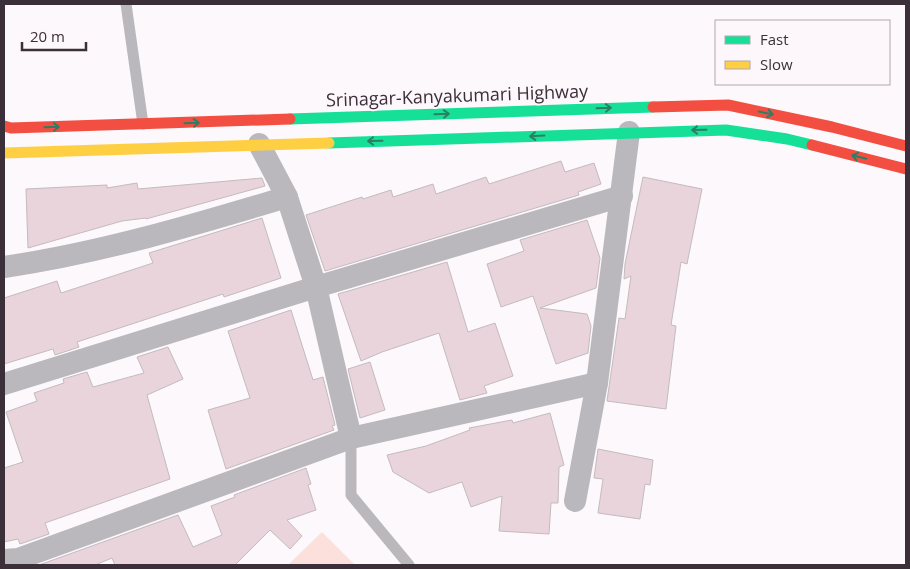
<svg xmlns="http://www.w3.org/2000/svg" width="910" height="569" font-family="'Open Sans',sans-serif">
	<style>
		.green { fill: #fbe0db }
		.building { fill: #e8d4da; stroke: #c4bbbe }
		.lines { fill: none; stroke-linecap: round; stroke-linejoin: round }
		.lane { stroke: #bbb8bd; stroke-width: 11 }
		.street { stroke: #bbb8bd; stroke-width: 22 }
		.fast { stroke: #16e098; stroke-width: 11 }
		.slow { stroke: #ffcf43; stroke-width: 11 }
		.jam { stroke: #f24e42; stroke-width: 11 }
		.oneway { stroke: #2a7f64 }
		.labels { text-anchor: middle; stroke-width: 4; stroke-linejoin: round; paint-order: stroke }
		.street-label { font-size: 18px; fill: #3b2f39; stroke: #fdf7fc }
	</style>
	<rect width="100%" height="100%" fill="#fcf8fb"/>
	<!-- green -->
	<polygon class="green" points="322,532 355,565 288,565"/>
	<!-- building -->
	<g class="building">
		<polygon points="561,161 565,172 594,163 601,184 578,192 579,195 325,271 306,215 362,197 363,199 391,190 393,197 433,184 436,194 486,177 489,184"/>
		<polygon points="643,177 702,189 687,264 681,262 671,325 676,326 666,409 607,401 619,318 625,319 631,276 624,279 625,264"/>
		<polygon points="262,178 265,186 146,219 146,218 122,221 28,248 26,189 107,185 107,188 137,183 138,189"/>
		<polygon points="262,218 281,278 224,297 223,294 77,342 79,347 55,355 53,349 4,364 4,298 57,281 61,293 153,263 149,253"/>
		<polygon points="587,220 600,258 596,288 540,308 587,314 591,326 588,353 556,364 533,296 501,307 487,264 524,251 520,240"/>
		<polygon points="447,262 468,332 495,323 513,376 484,386 487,393 460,400 439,333 382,352 361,361 338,294"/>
		<polygon points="291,310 313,380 323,377 335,425 332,426 334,430 226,469 208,410 250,398 228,331"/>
		<polygon points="168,347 183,379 147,395 170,479 45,523 49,534 20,544 18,539 4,542 4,468 23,462 6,412 37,401 34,393 64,383 63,379 87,372 93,387 144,373 137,357"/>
		<polygon points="370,362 385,410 360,418 348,369"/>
		<polygon points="550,413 564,465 559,467 558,503 551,503 549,534 499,531 502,496 471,507 462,482 429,493 393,472 387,455 426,446 470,430 469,428 512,420 513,423"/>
		<polygon points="598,449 653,460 650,485 645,484 640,519 598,513 603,479 594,478"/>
		<polygon points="306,468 311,484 308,485 316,510 287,520 302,536 290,549 270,530 235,565 115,565 112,558 95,565 39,565 178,515 193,547 222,535 211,506 235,497 234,495"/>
	</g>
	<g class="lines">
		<!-- lane -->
		<g class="lane">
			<polyline points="126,4 143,124"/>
			<polyline points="351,438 351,495 409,565"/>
		</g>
		<!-- street -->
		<g class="street">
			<path d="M 4,267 C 100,253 194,225 287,197 L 259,144"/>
			<polyline points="4,384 316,287 287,197"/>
			<polyline points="351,438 316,287 622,196"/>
			<polyline points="575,501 597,383 629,132"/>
			<polyline points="4,560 18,559 351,438 597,383"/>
		</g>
		<!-- fast -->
		<g class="fast">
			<polyline points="290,119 653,107"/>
			<polyline points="329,143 726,130 787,139 812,145"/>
		</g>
		<!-- slow -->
		<polyline class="slow" points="4,153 329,143"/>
		<!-- jam -->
		<g class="jam">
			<polyline points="653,107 728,105 832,127 906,146"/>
			<polyline points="4,126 11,128 290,119"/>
			<polyline points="812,145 906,169"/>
		</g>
	</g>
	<!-- one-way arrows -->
	<defs><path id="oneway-shaft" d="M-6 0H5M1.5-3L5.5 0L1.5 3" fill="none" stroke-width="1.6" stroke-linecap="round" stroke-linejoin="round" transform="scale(1.25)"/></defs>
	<g class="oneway">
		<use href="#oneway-shaft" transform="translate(604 108) rotate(-2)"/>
		<use href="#oneway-shaft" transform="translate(766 113) rotate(12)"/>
		<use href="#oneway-shaft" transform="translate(442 114) rotate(-2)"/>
		<use href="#oneway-shaft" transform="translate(192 123) rotate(-2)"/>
		<use href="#oneway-shaft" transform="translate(52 127) rotate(-2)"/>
		<use href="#oneway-shaft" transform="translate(699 130) rotate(179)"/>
		<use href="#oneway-shaft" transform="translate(537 136) rotate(177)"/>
		<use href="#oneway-shaft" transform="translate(375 141) rotate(179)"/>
		<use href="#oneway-shaft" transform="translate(859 157) rotate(-166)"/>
	</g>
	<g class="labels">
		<!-- street labels -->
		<g class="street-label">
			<text transform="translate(457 96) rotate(-2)" y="6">Srinagar-Kanyakumari Highway</text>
		</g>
	</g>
	<!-- border -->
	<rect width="910" height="569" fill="none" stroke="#3b2f39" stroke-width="10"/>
	<!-- legend -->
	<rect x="715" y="20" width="175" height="65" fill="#fdf7fc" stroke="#afa7ae"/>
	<rect x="725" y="36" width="25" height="8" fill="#16e098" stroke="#afa7ae"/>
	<text x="760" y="45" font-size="15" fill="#3b2f39">Fast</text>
	<rect x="725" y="61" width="25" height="8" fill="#ffcf43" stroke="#afa7ae"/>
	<text x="760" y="70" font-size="15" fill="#3b2f39">Slow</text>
	<!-- scale -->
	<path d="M22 42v8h64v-8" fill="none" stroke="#3b2f39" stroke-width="2.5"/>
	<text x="30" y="42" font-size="15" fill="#3b2f39" stroke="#fdf7fc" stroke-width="4" paint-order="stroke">20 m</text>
</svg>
